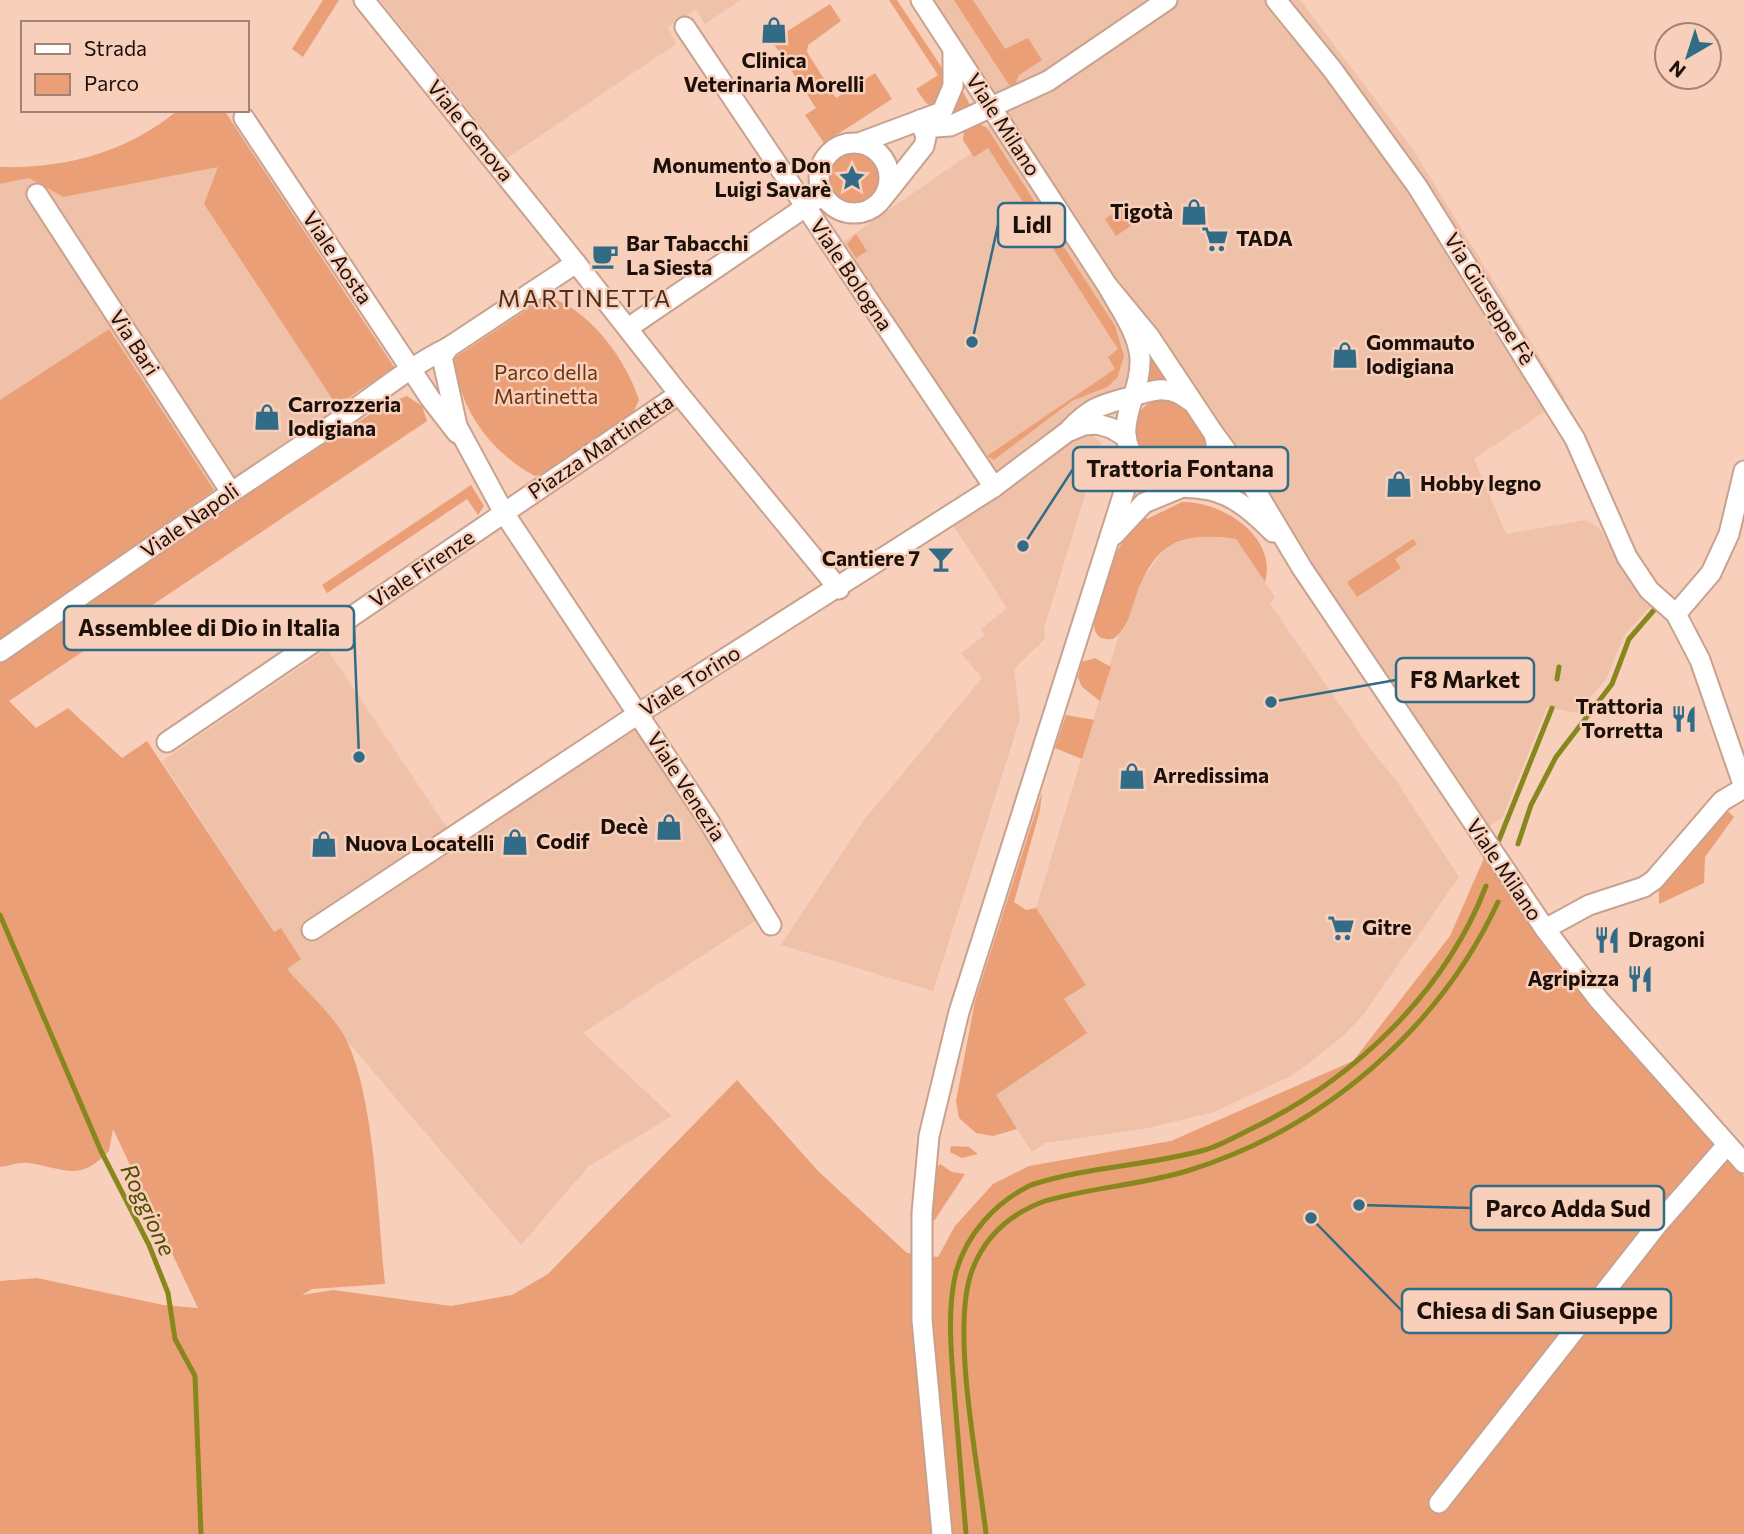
<svg xmlns="http://www.w3.org/2000/svg" width="1744" height="1534" font-family="Commissioner,sans-serif">
	<style>
		.built { fill: #efc1a8 }
		.green { fill: #ea9f76 }
		.lines { fill: none; stroke-linecap: round; stroke-linejoin: round }
		.stream { stroke: #88871e; stroke-width: 5 }
		.minor-casing { stroke: #c8a28f; stroke-width: 23 }
		.minor { stroke: #fff; stroke-width: 19 }
		.labels { text-anchor: middle; stroke-width: 5; stroke-linejoin: round; paint-order: stroke }
		.poi-label { font-size: 21px; font-weight: bold; fill: #1d1009; stroke: #f7cfbb; text-anchor: start }
		.street-label { font-size: 21px; fill: #1d1009; stroke: #f7cfbb }
		.park-label { font-size: 21px; fill: #6b3512; stroke: #f7cfbb }
		.water-label { font-size: 23px; font-style: italic; fill: #4f4e00; stroke: #f7cfbb }
		.quarter-label { font-size: 24px; letter-spacing: 2px; fill: #4c2e1d; stroke: #f7cfbb }
		.leader { fill: none; stroke: #326b85; stroke-width: 2.5 }
		.callout-dot { fill: #326b85; stroke: #f7cfbb; stroke-width: 2.5 }
		.callout { fill: #f7cfbb; stroke: #326b85; stroke-width: 2.5 }
		.callout-label { font-size: 23px; text-anchor: middle; font-weight: bold; fill: #1d1009 }
	</style>
	<rect width="100%" height="100%" fill="#f7cfbb"/>
	<!-- built -->
	<g class="built">
		<polygon points="380,0 741,0 705,24 696,10 668,27 676,44 507,158"/>
		<polygon points="923,0 1300,0 1412,148 1565,398 1474,459 1506,534 1586,520 1599,528 1633,586 1651,606 1625,634 1606,679 1577,713 1547,707 1502,818 1480,832"/>
		<polygon points="998,120 1136,346 1131,395 994,486 834,248 971,153 963,140 964,132 981,123 987,127"/>
		<polygon points="219,166 204,204 351,426 226,508 109,329 0,400 0,184 29,178 63,197"/>
		<polygon points="1084,427 1101,443 1044,628 1045,639 1014,669 1020,719 933,991 781,945 864,820 982,678 961,653 985,635 981,629 1007,608 949,519"/>
		<polygon points="1198,536 1236,539 1275,597 1270,604 1369,747 1395,779 1459,877 1363,1015 1342,1037 1293,1075 1214,1112 1148,1128 1045,1143 1032,1152 995,1095 1086,1033 1064,999 1086,985 1036,908 1119,635 1124,629 1143,578 1167,546"/>
		<polygon points="327,649 456,841 638,718 763,916 583,1033 672,1116 589,1166 521,1245 286,969 301,959 281,928 274,932 162,761"/>
	</g>
	<!-- green -->
	<g class="green">
		<polygon points="323,0 339,0 303,57 292,49"/>
		<path d="M 889,0 L 897,0 L 942,68 C 948,83 943,95 933,107 L 926,103 L 916,89 L 938,75 Z"/>
		<polygon points="954,0 973,0 1005,49 1028,38 1042,60 1019,75 1014,87 1009,85"/>
		<polygon points="830,4 841,21 808,45 807,52 836,98 875,73 892,99 824,143 805,115 816,108 772,41"/>
		<polygon points="961,88 970,105 951,118 948,112"/>
		<path d="M 178,110 L 224,110 L 394,367 L 337,406 L 204,204 L 218,167 L 63,197 L 29,178 L 0,184 L 0,167 C 65,169 128,152 178,110 Z"/>
		<polygon points="977,123 987,128 1115,326 1124,356 1117,378 1107,387 1072,401 994,460 987,456 1115,369 1108,357 1118,349 988,148 974,157 963,140 964,132"/>
		<circle cx="853" cy="177" r="26"/>
		<polygon points="1130,207 1139,220 1116,236 1105,219 1119,210"/>
		<polygon points="856,234 867,251 856,258 847,244"/>
		<path d="M 552,298 C 592,313 626,360 639,400 L 633,413 L 545,473 L 535,476 C 490,452 459,409 454,358 L 543,299 Z"/>
		<polygon points="109,329 214,490 0,641 0,400"/>
		<polygon points="1147,350 1171,381 1146,383"/>
		<path d="M 407,396 L 422,406 L 427,421 L 9,701 L 36,728 L 68,708 L 122,758 L 147,741 L 274,932 L 281,928 L 301,959 L 287,969 C 304,989 335,1017 346,1039 C 375,1099 378,1217 385,1284 L 312,1289 L 302,1295 L 333,1290 L 451,1306 L 512,1295 L 548,1274 L 737,1080 L 818,1171 L 907,1253 L 938,1257 L 955,1226 L 993,1184 L 1029,1166 L 1171,1141 L 1353,1061 L 1450,936 L 1485,856 L 1559,965 L 1744,1176 L 1744,1534 L 0,1534 L 0,1281 L 37,1278 L 163,1305 L 198,1308 L 113,1129 L 109,1151 C 79,1183 65,1168 28,1163 C 19,1162 9,1166 0,1167 L 0,662 L 226,508 L 386,404 Z"/>
		<path d="M 1155,400 C 1183,396 1216,435 1204,462 C 1181,515 1097,426 1155,400 Z"/>
		<polygon points="1224,460 1249,498 1247,499 1212,484"/>
		<polygon points="471,485 484,506 478,515 467,499 327,593 322,585"/>
		<path d="M 1182,502 C 1221,501 1278,536 1265,582 L 1236,539 C 1177,531 1153,544 1134,602 C 1129,617 1126,630 1113,639 C 1101,640 1094,636 1094,623 C 1105,583 1113,545 1143,515 L 1147,519 Z"/>
		<polygon points="1413,539 1417,544 1395,559 1401,568 1357,597 1347,582"/>
		<polygon points="1095,658 1111,667 1100,701 1082,687 1078,677 1082,662"/>
		<polygon points="1066,715 1094,720 1082,759 1055,748"/>
		<polygon points="1042,792 1040,810 1014,902 1026,910 1036,908 1086,985 1064,999 1087,1033 996,1095 1017,1129 993,1136 976,1133 959,1118 956,1101 975,1001"/>
		<polygon points="1725,808 1734,817 1705,857 1704,883 1659,904 1659,888"/>
		<polygon points="951,1146 969,1147 978,1154 962,1158 950,1152"/>
		<polygon points="940,1164 952,1172 965,1174 934,1221 931,1217 936,1168"/>
	</g>
	<g class="lines">
		<!-- stream -->
		<g class="stream">
			<polyline points="1557,679 1559,667"/>
			<polyline points="1499,840 1552,708"/>
			<polyline points="1518,844 1531,805 1556,757 1612,684 1629,639 1654,610"/>
			<polyline points="0,915 101,1151 149,1245 168,1293 175,1339 195,1376 201,1534"/>
			<path d="M 966,1534 C 962,1486 958,1438 954,1389 C 951,1351 947,1309 956,1272 C 967,1233 996,1202 1031,1185 C 1089,1166 1150,1166 1208,1149 C 1223,1144 1237,1136 1251,1129 C 1353,1080 1445,993 1486,886"/>
			<path d="M 986,1534 C 979,1468 949,1327 973,1268 C 986,1235 1012,1213 1045,1201 C 1092,1187 1143,1185 1190,1170 C 1324,1128 1439,1029 1498,902"/>
		</g>
		<defs>
			<g id="minor">
				<polyline points="364,0 576,263"/>
				<path d="M 921,0 L 1107,285 C 1119,307 1138,332 1140,358 C 1142,400 1105,429 1143,469 C 1169,496 1187,482 1217,492 C 1239,499 1257,516 1273,532"/>
				<polyline points="1276,0 1332,69 1417,186 1575,439 1627,557 1649,590 1676,614 1700,660 1744,787"/>
				<polyline points="685,27 994,487"/>
				<polyline points="244,118 430,398 457,433"/>
				<polyline points="920,120 935,127 950,126 1048,81 1167,0"/>
				<polyline points="859,143 942,112 953,86 953,51"/>
				<circle cx="854" cy="178" r="35"/>
				<polyline points="37,194 231,492"/>
				<polyline points="885,195 924,146 926,137 920,120"/>
				<polygon points="576,263 679,394 504,513 457,426 442,357 449,347"/>
				<polyline points="1107,285 1149,336 1214,434 1254,488 1302,568 1545,929 1599,1000 1744,1163"/>
				<polyline points="628,328 823,195"/>
				<polyline points="679,394 839,589"/>
				<path d="M 1070,429 C 1093,405 1103,405 1133,396 C 1154,390 1171,384 1190,401"/>
				<path d="M 1191,487 C 1213,478 1221,457 1214,434"/>
				<polyline points="1114,535 1144,503 1178,489"/>
				<polyline points="1676,614 1711,573 1729,534 1744,471"/>
				<path d="M 0,652 C 108,577 215,502 325,430 C 366,403 404,369 449,347"/>
				<polyline points="167,742 504,513 707,818 771,925"/>
				<polyline points="1545,929 1589,905 1644,887 1654,880 1722,801 1744,788"/>
				<polyline points="312,930 638,714 994,487 1067,432 1084,425 1097,424 1111,428 1126,437"/>
				<polyline points="1439,1503 1658,1224 1727,1145"/>
				<polyline points="942,1534 922,1320 922,1213 929,1136 959,1012 1131,470 1132,453"/>
			</g>
		</defs>
		<!-- minor casing -->
		<use href="#minor" class="minor-casing"/>
		<!-- minor -->
		<use href="#minor" class="minor"/>
	</g>
	<!-- icons -->
	<defs>
		<symbol id="shop-bare" viewBox="-9 -9 18 18"><path d="M-5-2.5h2.3a2.7 3.5 0 0 1 5.4 0H5L5.5 6h-11ZM-1.5-2.5h3a1.5 2.3 0 0 0-3 0Z" fill="#326b85" stroke="#f7cfbb" stroke-width="2.5" paint-order="stroke"/></symbol>
		<symbol id="sight-bare" viewBox="-9 -9 18 18"><path d="M0-6L1.8-2.2L6-1.7L2.9 1.2L3.7 5.4L0 3.3L-3.7 5.4L-2.9 1.2L-6-1.7L-1.8-2.2Z" fill="#326b85" stroke="#f7cfbb" stroke-width="2.5" paint-order="stroke"/></symbol>
		<symbol id="supermarket-bare" viewBox="-9 -9 18 18"><path d="M-6-5.5h2.5l.6 2H6L4.5 2H-2.5L-4.4-4H-6ZM-1.5 3.2a1.3 1.3 0 1 0 .1 0ZM3 3.2a1.3 1.3 0 1 0 .1 0Z" fill="#326b85" stroke="#f7cfbb" stroke-width="2.5" paint-order="stroke"/></symbol>
		<symbol id="cafe-bare" viewBox="-9 -9 18 18"><path d="M-5.5-4.5H6V0H3Q3 3.5 0 3.5H-2.5Q-5.5 3.5-5.5 0ZM3-3.2v2h1.7v-2ZM-6 4.5H4V6H-6Z" fill="#326b85" stroke="#f7cfbb" stroke-width="2.5" paint-order="stroke"/></symbol>
		<symbol id="bar-bare" viewBox="-9 -9 18 18"><path d="M-6-5H6L.8 .8V4.5H3.5V6h-7V4.5H-.8V.8Z" fill="#326b85" stroke="#f7cfbb" stroke-width="2.5" paint-order="stroke"/></symbol>
		<symbol id="restaurant-bare" viewBox="-9 -9 18 18"><path d="M-5-6h1v4h1v-4h1v4h1v-4h1v5L-1.5 .5V6h-2V.5L-5-1ZM5-6V6H3V1.5H1.5Q1.5-4 5-6Z" fill="#326b85" stroke="#f7cfbb" stroke-width="2.5" paint-order="stroke"/></symbol>
	</defs>
	<g fill-rule="evenodd">
		<use href="#shop-bare" x="755" y="11" width="38" height="38"/>
		<use href="#sight-bare" x="833" y="159" width="38" height="38"/>
		<use href="#shop-bare" x="1175" y="193" width="38" height="38"/>
		<use href="#supermarket-bare" x="1196" y="220" width="38" height="38"/>
		<use href="#cafe-bare" x="586" y="237" width="38" height="38"/>
		<use href="#shop-bare" x="1326" y="336" width="38" height="38"/>
		<use href="#shop-bare" x="248" y="398" width="38" height="38"/>
		<use href="#shop-bare" x="1380" y="465" width="38" height="38"/>
		<use href="#bar-bare" x="922" y="540" width="38" height="38"/>
		<use href="#restaurant-bare" x="1665" y="700" width="38" height="38"/>
		<use href="#shop-bare" x="1113" y="757" width="38" height="38"/>
		<use href="#shop-bare" x="650" y="808" width="38" height="38"/>
		<use href="#shop-bare" x="496" y="823" width="38" height="38"/>
		<use href="#shop-bare" x="305" y="825" width="38" height="38"/>
		<use href="#supermarket-bare" x="1322" y="909" width="38" height="38"/>
		<use href="#restaurant-bare" x="1588" y="921" width="38" height="38"/>
		<use href="#restaurant-bare" x="1621" y="960" width="38" height="38"/>
	</g>
	<g class="labels">
		<!-- poi labels -->
		<g class="poi-label">
			<text x="774" y="68" text-anchor="middle">Clinica<tspan x="774" dy="24">Veterinaria Morelli</tspan></text>
			<text x="831" y="173" text-anchor="end">Monumento a Don<tspan x="831" dy="24">Luigi Savarè</tspan></text>
			<text x="1173" y="219" text-anchor="end">Tigotà</text>
			<text x="1236" y="246">TADA</text>
			<text x="626" y="251">Bar Tabacchi<tspan x="626" dy="24">La Siesta</tspan></text>
			<text x="1366" y="350">Gommauto<tspan x="1366" dy="24">lodigiana</tspan></text>
			<text x="288" y="412">Carrozzeria<tspan x="288" dy="24">lodigiana</tspan></text>
			<text x="1420" y="491">Hobby legno</text>
			<text x="920" y="566" text-anchor="end">Cantiere 7</text>
			<text x="1663" y="714" text-anchor="end">Trattoria<tspan x="1663" dy="24">Torretta</tspan></text>
			<text x="1153" y="783">Arredissima</text>
			<text x="648" y="834" text-anchor="end">Decè</text>
			<text x="536" y="849">Codif</text>
			<text x="345" y="851">Nuova Locatelli</text>
			<text x="1362" y="935">Gitre</text>
			<text x="1628" y="947">Dragoni</text>
			<text x="1619" y="986" text-anchor="end">Agripizza</text>
		</g>
		<!-- street labels -->
		<g class="street-label">
			<text transform="translate(1003 125) rotate(57)" y="7">Viale Milano</text>
			<text transform="translate(470 131) rotate(51)" y="7">Viale Genova</text>
			<text transform="translate(337 258) rotate(56)" y="7">Viale Aosta</text>
			<text transform="translate(851 275) rotate(56)" y="7">Viale Bologna</text>
			<text transform="translate(1489 299) rotate(58)" y="7">Via Giuseppe Fè</text>
			<text transform="translate(134 343) rotate(57)" y="7">Via Bari</text>
			<text transform="translate(601 447) rotate(-34)" y="7">Piazza Martinetta</text>
			<text transform="translate(190 521) rotate(-35)" y="7">Viale Napoli</text>
			<text transform="translate(422 569) rotate(-34)" y="7">Viale Firenze</text>
			<text transform="translate(690 681) rotate(-32)" y="7">Viale Torino</text>
			<text transform="translate(686 787) rotate(57)" y="7">Viale Venezia</text>
			<text transform="translate(1504 870) rotate(56)" y="7">Viale Milano</text>
		</g>
		<!-- park labels -->
		<g class="park-label">
			<text x="546" y="380">Parco della<tspan x="546" dy="24">Martinetta</tspan></text>
		</g>
		<!-- water labels -->
		<g class="water-label">
			<text transform="translate(148 1210) rotate(65)" y="8">Roggione</text>
		</g>
		<!-- quarter labels -->
		<g class="quarter-label">
			<text x="585" y="307">MARTINETTA</text>
		</g>
	</g>
	<!-- callouts -->
	<path class="leader" d="M972 342L998 225M1023 546L1073 469M359 757L354 628M1271 702L1396 680M1359 1205L1471 1208M1311 1218L1402 1311"/>
	<g class="callout-dot">
		<circle cx="972" cy="342" r="7"/>
		<circle cx="1023" cy="546" r="7"/>
		<circle cx="359" cy="757" r="7"/>
		<circle cx="1271" cy="702" r="7"/>
		<circle cx="1359" cy="1205" r="7"/>
		<circle cx="1311" cy="1218" r="7"/>
	</g>
	<g class="callout">
		<rect x="998" y="203" width="67" height="44" rx="7"/>
		<rect x="1073" y="447" width="215" height="44" rx="7"/>
		<rect x="64" y="606" width="290" height="44" rx="7"/>
		<rect x="1396" y="658" width="138" height="44" rx="7"/>
		<rect x="1471" y="1186" width="193" height="44" rx="7"/>
		<rect x="1402" y="1289" width="269" height="44" rx="7"/>
	</g>
	<g class="callout-label">
		<text x="1032" y="233">Lidl</text>
		<text x="1180" y="477">Trattoria Fontana</text>
		<text x="209" y="636">Assemblee di Dio in Italia</text>
		<text x="1465" y="688">F8 Market</text>
		<text x="1568" y="1217">Parco Adda Sud</text>
		<text x="1537" y="1319">Chiesa di San Giuseppe</text>
	</g>
	<!-- legend -->
	<rect x="21" y="21" width="228" height="91" fill="#f7cfbb" stroke="#a08374" stroke-width="2"/>
	<rect x="35" y="44" width="35" height="10" fill="#ffffff" stroke="#a08374" stroke-width="2"/>
	<text x="84" y="56" font-size="21" fill="#1d1009">Strada</text>
	<rect x="35" y="74" width="35" height="21" fill="#ea9f76" stroke="#a08374" stroke-width="2"/>
	<text x="84" y="91" font-size="21" fill="#1d1009">Parco</text>
	<!-- north arrow -->
	<g transform="translate(1688 56) rotate(219)"><circle r="33" fill="#f7cfbb" stroke="#a08374" stroke-width="2"/>
	<path d="M0-5L12 26L0 18L-12 26Z" fill="#326b85"/>
	<text y="-10" font-size="19" font-weight="bold" text-anchor="middle" fill="#1d1009">N</text>
	</g>
</svg>
